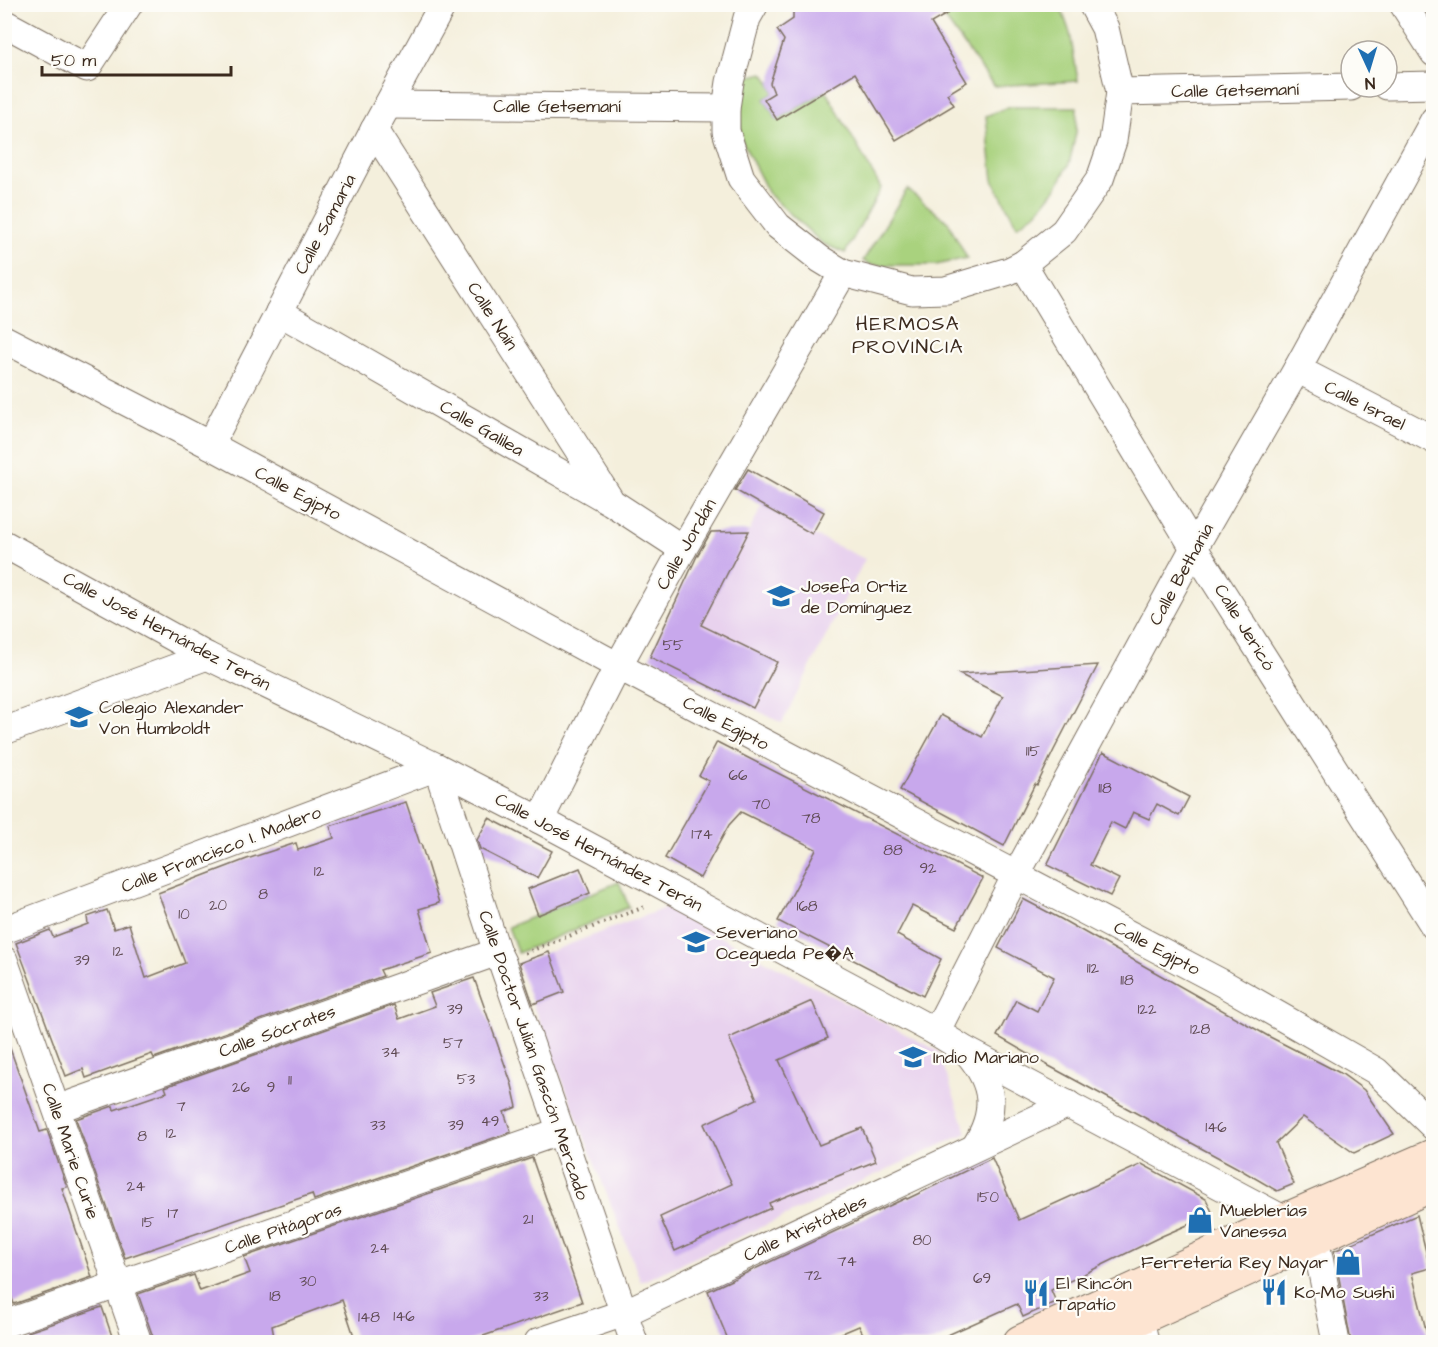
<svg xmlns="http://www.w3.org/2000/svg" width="1438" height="1347" font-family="'Architects Daughter',sans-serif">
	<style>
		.built { fill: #e8d2ee }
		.green { fill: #a9d27e; stroke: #727e4e; stroke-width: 1.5 }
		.building { fill: #c8a8ec }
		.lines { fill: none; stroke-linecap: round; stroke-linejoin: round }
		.minor-casing { stroke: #7c6f60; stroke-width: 29 }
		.secondary-casing { stroke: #7c6f60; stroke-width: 35 }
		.path { stroke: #7c6f60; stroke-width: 4; stroke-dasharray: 1.5 4.5; stroke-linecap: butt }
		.minor { stroke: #fff; stroke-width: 27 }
		.secondary { stroke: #fde4d1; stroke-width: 33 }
		.labels { text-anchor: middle; stroke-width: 4.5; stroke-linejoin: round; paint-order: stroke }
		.number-label { font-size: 15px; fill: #5e4a52 }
		.street-label { font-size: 18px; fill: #3b2a1e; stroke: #fdfcf7 }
		.poi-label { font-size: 18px; fill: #3b2a1e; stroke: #fdfcf7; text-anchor: start }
		.neighbourhood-label { font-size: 20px; letter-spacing: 1.5px; fill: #3b2a1e; stroke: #fdfcf7 }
	</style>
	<rect width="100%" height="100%" fill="#fdfcf7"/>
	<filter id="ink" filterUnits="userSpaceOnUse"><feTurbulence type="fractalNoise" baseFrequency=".0167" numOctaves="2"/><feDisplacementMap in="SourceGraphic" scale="12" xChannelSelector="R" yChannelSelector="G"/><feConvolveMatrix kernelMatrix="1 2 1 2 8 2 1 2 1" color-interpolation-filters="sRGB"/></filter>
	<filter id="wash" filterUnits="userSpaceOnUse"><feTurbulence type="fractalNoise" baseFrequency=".008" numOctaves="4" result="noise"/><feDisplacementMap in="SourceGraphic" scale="24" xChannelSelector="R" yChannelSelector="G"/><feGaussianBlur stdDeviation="1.35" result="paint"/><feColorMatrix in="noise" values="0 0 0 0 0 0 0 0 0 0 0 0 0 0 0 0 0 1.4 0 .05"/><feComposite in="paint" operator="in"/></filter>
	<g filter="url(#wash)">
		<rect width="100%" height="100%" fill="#f4efdc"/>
		<!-- built -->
		<g class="built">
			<polygon points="762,506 812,534 865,559 782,723 678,671"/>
			<polygon points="665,908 938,1051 967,1133 641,1282 517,964"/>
		</g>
		<!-- green -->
		<g class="green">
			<polygon points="964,5 1060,5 1070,33 1078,81 994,86 943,16"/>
			<polygon points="763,73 770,83 774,93 764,99 777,120 826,91 881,188 845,253 822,243 769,194 742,141 738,113 743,78"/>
			<polygon points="1008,107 1077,107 1076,133 1069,164 1056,188 1037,212 1017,226 993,180 986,116"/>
			<polygon points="907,189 948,222 967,258 936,265 871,265 863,261"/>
			<polygon points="619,882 629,907 518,953 508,927"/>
		</g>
		<g id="blocks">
			<!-- building -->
			<g class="building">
				<polygon points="793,4 964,4 931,23 967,82 947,94 954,105 896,140 855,73 777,120 764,99 774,93 770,83 784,40 777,30 793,19"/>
				<polygon points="748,469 824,512 812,534 735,490"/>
				<polygon points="749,531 701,625 777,662 753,708 650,657 697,556 711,532"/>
				<polygon points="1098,665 1054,750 1037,785 1035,784 1004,846 900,790 941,715 982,737 1003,696 959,674"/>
				<polygon points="717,742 983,878 956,928 912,906 897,935 941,959 923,996 778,921 816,849 741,812 729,825 700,878 665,858 709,781 699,776"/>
				<polygon points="1103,752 1189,797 1179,816 1157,804 1149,819 1133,812 1125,829 1111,822 1090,865 1119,879 1110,896 1047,865"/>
				<polygon points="406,802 420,844 421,844 439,903 419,909 432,953 380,970 383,976 154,1058 152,1054 86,1078 83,1069 66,1076 16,943 50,930 53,937 88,924 87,917 107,910 114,929 129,924 146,978 185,963 158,893 247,859 296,843 298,850 334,838 330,826"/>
				<polygon points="489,818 552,851 537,878 480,849 477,840"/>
				<polygon points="580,868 590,893 538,915 528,889"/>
				<polygon points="1023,899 1061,919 1268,1036 1342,1074 1364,1090 1394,1134 1354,1153 1303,1117 1276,1143 1294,1184 1277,1191 1236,1167 1049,1066 997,1036 1016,1000 1037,1011 1054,977 998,948"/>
				<polygon points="549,952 564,992 533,1004 519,963"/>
				<polygon points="474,978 512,1085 517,1107 504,1112 511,1132 314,1200 312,1194 125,1258 76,1119 113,1106 114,1110 167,1092 165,1087 394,1005 399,1019 435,1006 430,993"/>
				<polygon points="812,1001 828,1038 779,1060 819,1145 862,1128 876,1161 769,1203 771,1208 675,1251 660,1217 732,1184 704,1124 757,1099 729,1038"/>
				<polygon points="7,1040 40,1132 47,1130 67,1187 62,1188 92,1277 14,1304 4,1276 4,1041"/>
				<polygon points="532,1158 582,1302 466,1342 356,1342 342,1300 272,1326 275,1342 154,1342 153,1337 138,1294 194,1275 200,1291 250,1273 244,1257"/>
				<polygon points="992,1158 1019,1220 1142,1164 1206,1199 1213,1214 1162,1236 1051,1290 1056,1302 1023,1317 1017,1304 932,1342 867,1342 859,1326 821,1342 729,1342 708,1291 906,1198 907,1199"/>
				<polygon points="1417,1215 1430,1268 1412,1273 1429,1342 1351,1342 1334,1251"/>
				<polygon points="102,1307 114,1342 31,1342 28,1332"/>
			</g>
		</g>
	</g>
	<g filter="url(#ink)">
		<use href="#blocks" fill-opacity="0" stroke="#7c6f60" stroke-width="1.5"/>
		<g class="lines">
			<defs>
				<g id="minor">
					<polyline points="755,4 747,18 730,82 726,108 726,131 741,178 778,226 820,259 843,273 912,291 946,290 1009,271 1023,264 1064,231 1100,179 1113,141 1120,92 1105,28 1092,4"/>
					<polyline points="1403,4 1434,53"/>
					<polyline points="4,23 87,68 129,4"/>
					<polyline points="1387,86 1434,85"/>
					<polyline points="1120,92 1351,87"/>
					<polyline points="388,105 726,108"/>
					<polyline points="374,130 609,498"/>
					<polyline points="1023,264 1194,548 1434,926"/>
					<polyline points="279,312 611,502 683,549"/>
					<polyline points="4,339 210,445 618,666 1222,983 1376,1071 1434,1127"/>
					<polyline points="1297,369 1434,440"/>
					<polyline points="210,445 374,130 443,4"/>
					<polyline points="4,544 207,656 437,767 540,820 936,1032 965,1050 1285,1220"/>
					<polyline points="4,731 207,656"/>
					<polyline points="540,820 618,666 683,549 843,273"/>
					<polyline points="4,930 437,767 497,952 502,962 634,1342"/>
					<polyline points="4,960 138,1342"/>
					<polyline points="936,1032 1016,875 1194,548 1297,369 1434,120"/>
					<path d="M 968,1053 C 995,1085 997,1112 975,1147"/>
					<polyline points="57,1109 497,952"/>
					<polyline points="1315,1238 1336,1342"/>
					<polyline points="1140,1318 1145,1342"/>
					<polyline points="4,1324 561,1131"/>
					<polyline points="538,1342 624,1313 1068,1104"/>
				</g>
				<g id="secondary">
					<polyline points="1020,1342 1285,1220 1434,1155"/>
					<polyline points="1087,1342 1434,1184"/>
				</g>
			</defs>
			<!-- minor casing -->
			<use href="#minor" class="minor-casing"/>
			<!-- secondary casing -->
			<use href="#secondary" class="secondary-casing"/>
			<!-- path -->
			<polyline class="path" points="525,953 647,906"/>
			<!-- minor -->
			<use href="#minor" class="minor"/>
			<!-- secondary -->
			<use href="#secondary" class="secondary"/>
		</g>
	</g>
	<!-- icons -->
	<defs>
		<symbol id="school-bare" viewBox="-9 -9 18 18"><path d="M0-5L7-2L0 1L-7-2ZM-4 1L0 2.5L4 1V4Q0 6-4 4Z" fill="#1f6fb2" stroke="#fdfcf7" stroke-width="2.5" paint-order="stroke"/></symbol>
		<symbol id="shop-bare" viewBox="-9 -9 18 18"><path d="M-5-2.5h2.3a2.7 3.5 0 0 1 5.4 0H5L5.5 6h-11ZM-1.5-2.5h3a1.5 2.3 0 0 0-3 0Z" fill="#1f6fb2" stroke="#fdfcf7" stroke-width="2.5" paint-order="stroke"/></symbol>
		<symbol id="restaurant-bare" viewBox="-9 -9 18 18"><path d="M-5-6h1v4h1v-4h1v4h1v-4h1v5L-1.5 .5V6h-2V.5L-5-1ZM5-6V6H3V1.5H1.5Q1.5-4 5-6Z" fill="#1f6fb2" stroke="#fdfcf7" stroke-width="2.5" paint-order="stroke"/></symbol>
	</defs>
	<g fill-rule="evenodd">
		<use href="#school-bare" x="762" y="577" width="38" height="38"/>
		<use href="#school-bare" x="60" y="698" width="38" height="38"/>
		<use href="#school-bare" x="677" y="923" width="38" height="38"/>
		<use href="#school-bare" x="894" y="1038" width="38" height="38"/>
		<use href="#shop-bare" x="1181" y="1201" width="38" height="38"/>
		<use href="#shop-bare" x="1329" y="1243" width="38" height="38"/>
		<use href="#restaurant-bare" x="1255" y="1273" width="38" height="38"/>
		<use href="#restaurant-bare" x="1017" y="1274" width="38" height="38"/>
	</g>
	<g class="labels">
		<!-- number labels -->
		<g class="number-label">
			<text x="673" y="650">55</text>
			<text x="1033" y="756">115</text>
			<text x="738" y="780">66</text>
			<text x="1105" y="793">118</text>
			<text x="761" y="809">70</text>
			<text x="811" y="823">78</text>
			<text x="702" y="839">174</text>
			<text x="893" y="855">88</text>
			<text x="928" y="873">92</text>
			<text x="319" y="876">12</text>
			<text x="263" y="899">8</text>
			<text x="218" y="910">20</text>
			<text x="807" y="911">168</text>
			<text x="184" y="919">10</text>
			<text x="118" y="956">12</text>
			<text x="82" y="965">39</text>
			<text x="1093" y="973">112</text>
			<text x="1127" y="985">118</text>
			<text x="455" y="1014">39</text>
			<text x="1147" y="1014">122</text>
			<text x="1200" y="1034">128</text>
			<text x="453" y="1048">57</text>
			<text x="391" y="1057">34</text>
			<text x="466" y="1084">53</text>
			<text x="290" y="1085">11</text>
			<text x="241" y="1092">26</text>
			<text x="271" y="1092">9</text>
			<text x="181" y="1111">7</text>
			<text x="490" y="1126">49</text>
			<text x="378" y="1130">33</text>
			<text x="456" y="1130">39</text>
			<text x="1216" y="1132">146</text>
			<text x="171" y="1138">12</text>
			<text x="142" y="1141">8</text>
			<text x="136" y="1191">24</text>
			<text x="988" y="1202">150</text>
			<text x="173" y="1218">17</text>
			<text x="528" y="1224">21</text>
			<text x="148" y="1227">15</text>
			<text x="922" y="1245">80</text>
			<text x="380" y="1253">24</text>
			<text x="847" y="1266">74</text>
			<text x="813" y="1280">72</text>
			<text x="982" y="1283">69</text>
			<text x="308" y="1286">30</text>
			<text x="275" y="1301">18</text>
			<text x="541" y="1301">33</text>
			<text x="404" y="1321">146</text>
			<text x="369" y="1322">148</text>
		</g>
		<!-- street labels -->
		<g class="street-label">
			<text transform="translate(1235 90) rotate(-1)" y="6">Calle Getsemaní</text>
			<text x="557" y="112">Calle Getsemaní</text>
			<text transform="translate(325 224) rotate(-62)" y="6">Calle Samaria</text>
			<text transform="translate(493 316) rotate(57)" y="6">Calle Naín</text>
			<text transform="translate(1365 405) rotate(27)" y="6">Calle Israel</text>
			<text transform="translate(482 428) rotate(30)" y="6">Calle Galilea</text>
			<text transform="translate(298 493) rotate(28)" y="6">Calle Egipto</text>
			<text transform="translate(686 544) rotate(-60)" y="6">Calle Jordán</text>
			<text transform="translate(1181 574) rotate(-61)" y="6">Calle Bethania</text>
			<text transform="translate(1245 627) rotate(58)" y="6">Calle Jericó</text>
			<text transform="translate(167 631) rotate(28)" y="6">Calle José Hernández Terán</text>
			<text transform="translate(726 723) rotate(28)" y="6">Calle Egipto</text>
			<text transform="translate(221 849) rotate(-21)" y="6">Calle Francisco I. Madero</text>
			<text transform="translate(599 852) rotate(28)" y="6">Calle José Hernández Terán</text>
			<text transform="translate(1157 948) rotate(28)" y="6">Calle Egipto</text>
			<text transform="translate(277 1031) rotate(-20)" y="6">Calle Sócrates</text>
			<text transform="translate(534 1055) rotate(71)" y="6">Calle Doctor Julián Gascón Mercado</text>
			<text transform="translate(71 1151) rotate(71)" y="6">Calle Marie Curie</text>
			<text transform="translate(283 1228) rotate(-19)" y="6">Calle Pitágoras</text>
			<text transform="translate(805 1228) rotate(-25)" y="6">Calle Aristóteles</text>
		</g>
		<!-- poi labels -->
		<g class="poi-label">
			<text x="801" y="592">Josefa Ortiz<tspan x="801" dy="21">de Domínguez</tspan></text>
			<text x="99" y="713">Colegio Alexander<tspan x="99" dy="21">Von Humboldt</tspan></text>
			<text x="716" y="938">Severiano<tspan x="716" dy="21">Ocegueda Pe�A</tspan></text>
			<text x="933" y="1063">Indio Mariano</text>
			<text x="1220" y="1216">Mueblerías<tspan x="1220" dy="21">Vanessa</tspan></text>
			<text x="1328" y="1268" text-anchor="end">Ferretería Rey Nayar</text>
			<text x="1056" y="1289">El Rincón<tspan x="1056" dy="21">Tapatío</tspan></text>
			<text x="1294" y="1298">Ko-Mo Sushi</text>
		</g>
		<!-- neighbourhood labels -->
		<g class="neighbourhood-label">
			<text x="908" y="330">HERMOSA<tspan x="908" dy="23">PROVINCIA</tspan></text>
		</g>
	</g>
	<!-- margin -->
	<rect width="1438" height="1347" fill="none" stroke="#fdfcf7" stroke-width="24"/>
	<!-- north arrow -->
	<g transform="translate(1369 69) rotate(176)"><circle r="28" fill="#fdfcf7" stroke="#afa8a0" stroke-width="1.5"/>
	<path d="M0-4.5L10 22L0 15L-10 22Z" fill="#1f6fb2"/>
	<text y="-9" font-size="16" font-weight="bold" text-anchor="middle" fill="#3b2a1e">N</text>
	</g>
	<!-- scale -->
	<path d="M42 66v9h189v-9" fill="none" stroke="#3b2a1e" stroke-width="3"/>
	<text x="51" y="66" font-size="18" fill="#3b2a1e" stroke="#fdfcf7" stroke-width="4.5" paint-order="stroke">50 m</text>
</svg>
